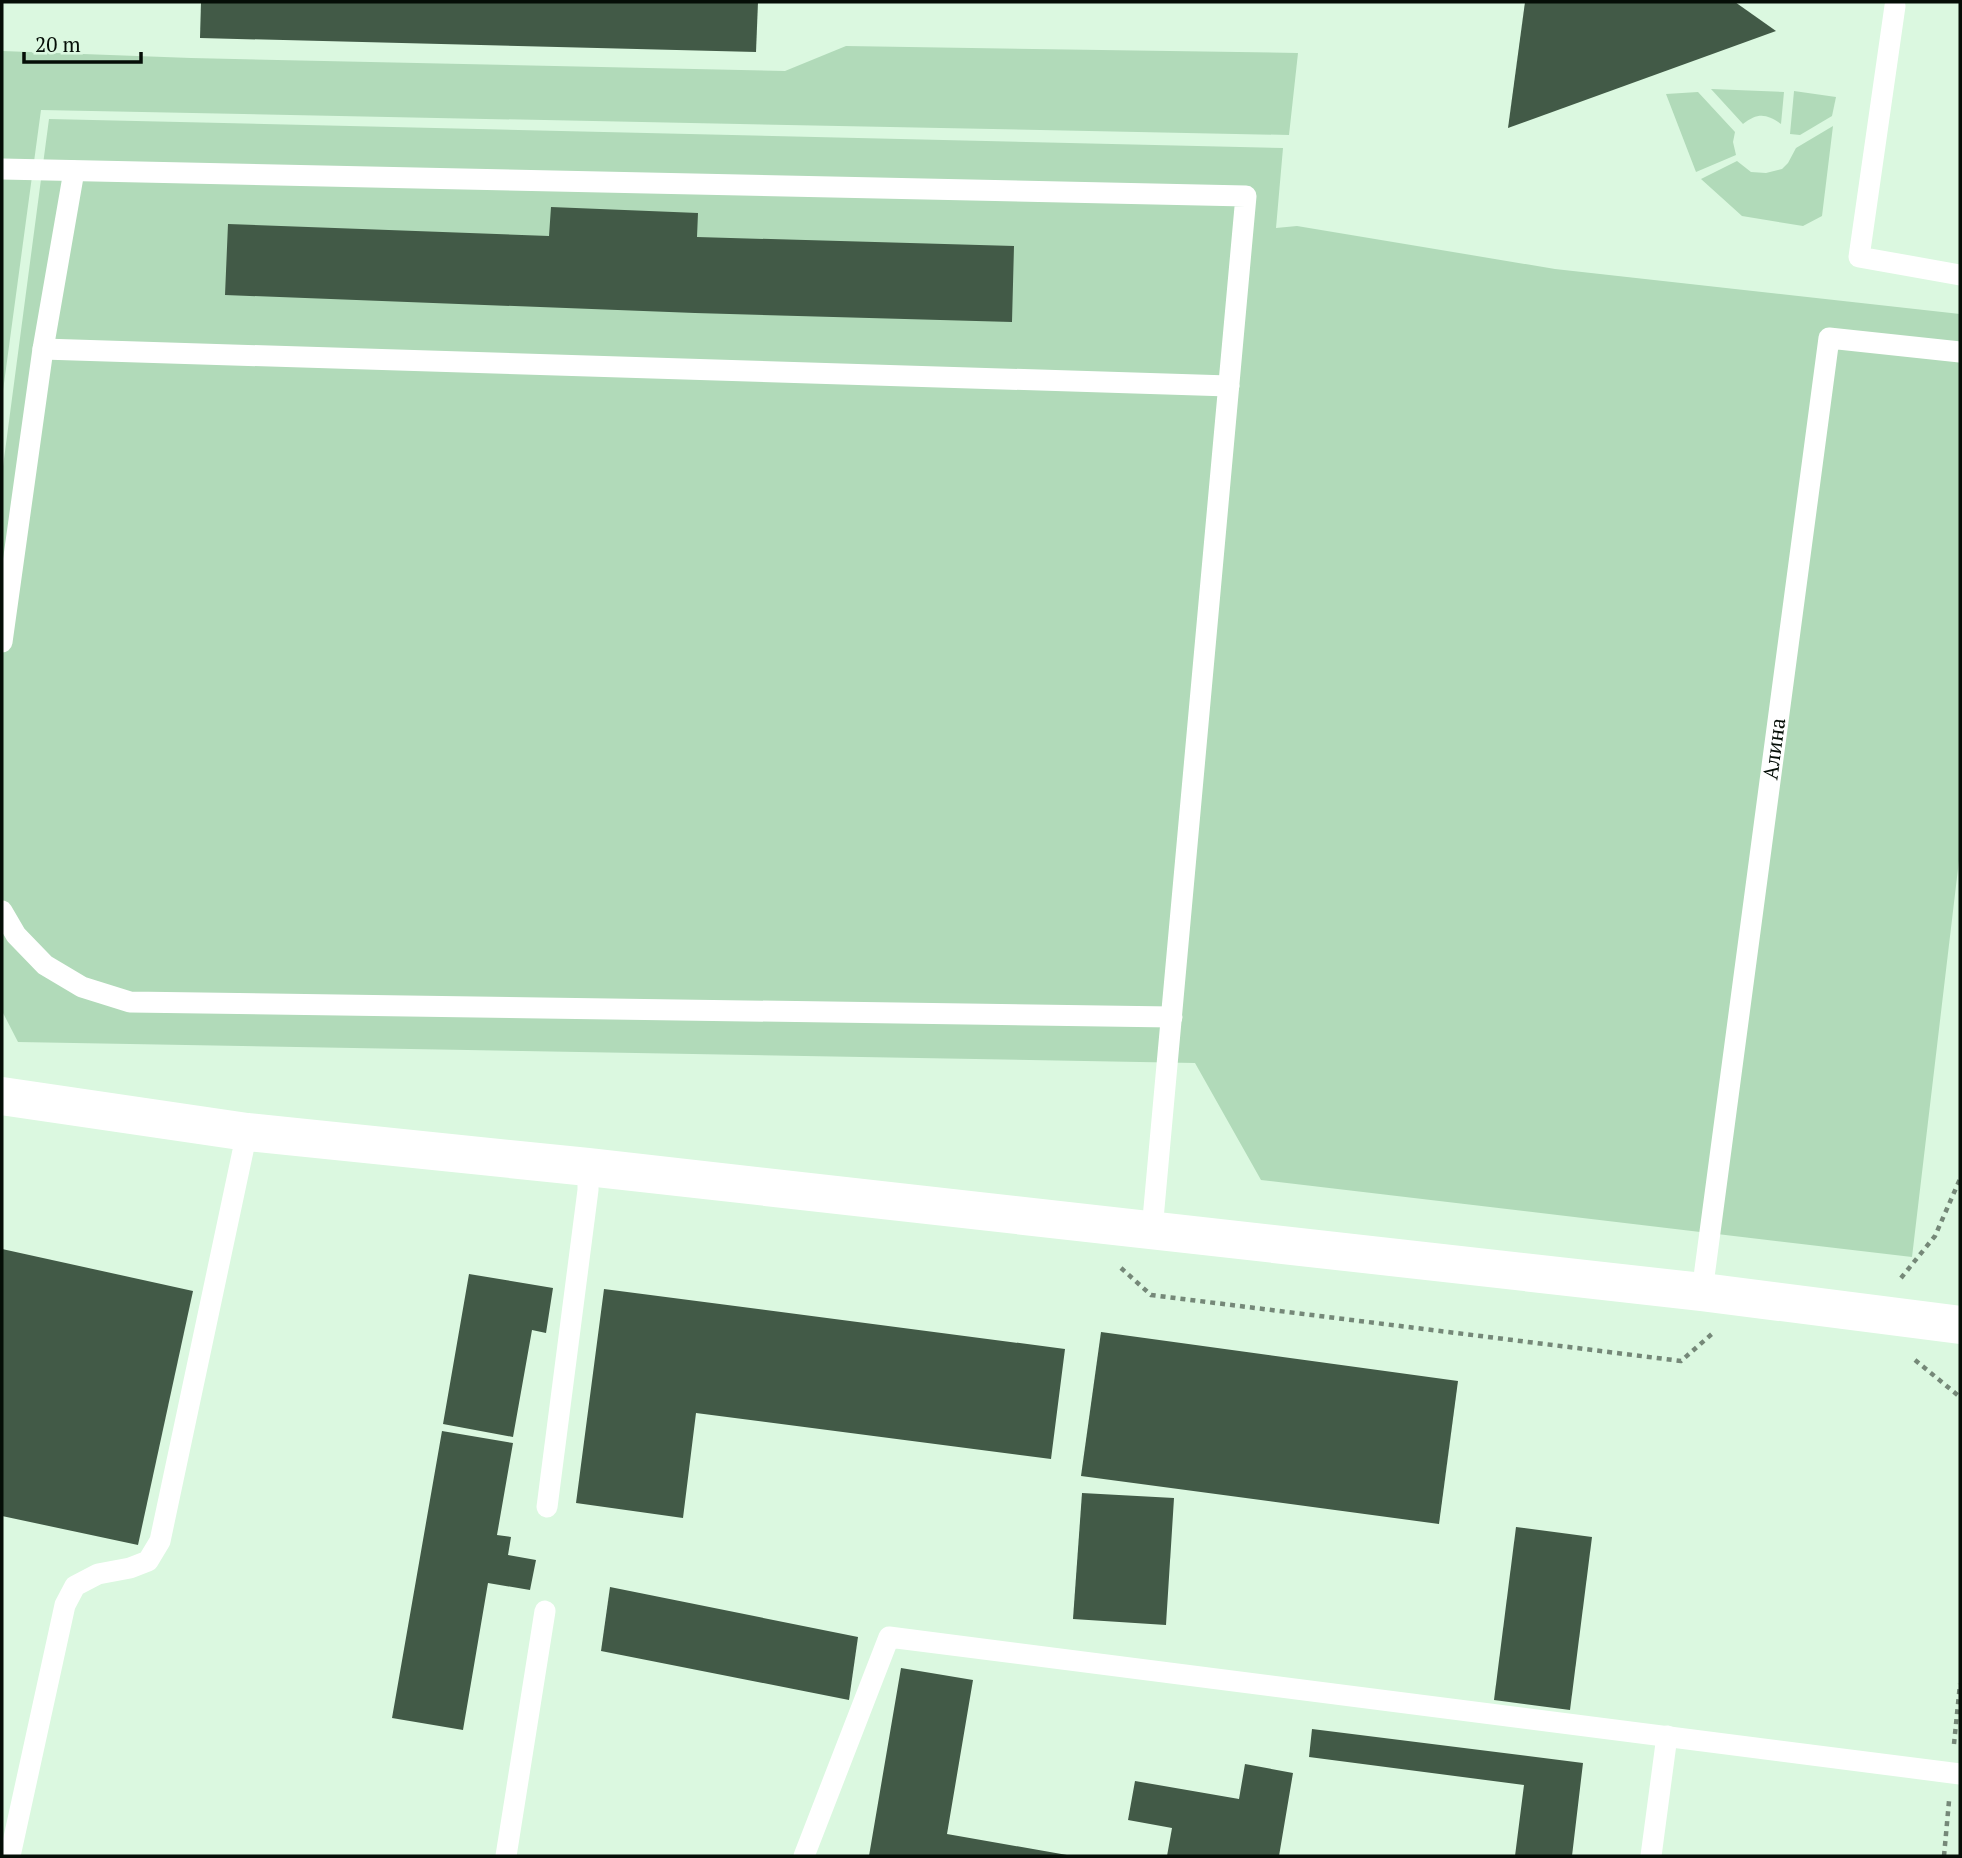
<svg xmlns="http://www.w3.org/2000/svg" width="1962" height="1858" font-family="'PT Serif',serif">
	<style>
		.green { fill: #b1dab9 }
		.building { fill: #425a47 }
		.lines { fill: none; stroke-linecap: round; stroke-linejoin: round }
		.path { stroke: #758878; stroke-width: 4.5; stroke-dasharray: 5 5; stroke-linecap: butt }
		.lane { stroke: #fff; stroke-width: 21 }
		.street { stroke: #fff; stroke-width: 38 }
		.labels { text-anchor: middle; stroke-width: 7; stroke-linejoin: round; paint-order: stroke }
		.street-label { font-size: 21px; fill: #050e07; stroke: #dbf8e0 }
	</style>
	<rect width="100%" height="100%" fill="#dbf8e0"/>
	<!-- green -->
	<g class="green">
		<polygon points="846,46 1298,53 1289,135 41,110 2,398 2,51 191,58 785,71"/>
		<path d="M 1711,89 L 1784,92 L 1781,124 C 1767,114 1758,112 1743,124 Z"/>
		<polygon points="1794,91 1836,97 1832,116 1800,135 1790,134"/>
		<polygon points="1698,92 1735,132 1733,142 1736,155 1696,172 1666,94"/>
		<polygon points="49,119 1283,148 1276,228 1297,226 1555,269 1960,314 1960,852 1912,1257 1261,1180 1195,1063 18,1042 2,1011 2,474"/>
		<polygon points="1833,126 1822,216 1803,226 1742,216 1701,179 1737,161 1751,172 1766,173 1782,169 1788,163 1796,148"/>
	</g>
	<!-- building -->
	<g class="building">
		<polygon points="201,2 758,2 756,52 200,38"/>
		<polygon points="1525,2 1735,2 1776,31 1508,128"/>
		<polygon points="551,207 698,213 697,237 1014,246 1012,322 695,313 225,295 228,224 549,236"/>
		<polygon points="2,1249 193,1291 138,1545 2,1516"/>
		<polygon points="469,1274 553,1288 546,1333 532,1330 513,1437 443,1424"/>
		<polygon points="604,1289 1065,1349 1051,1459 696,1413 683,1518 576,1503"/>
		<polygon points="1101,1332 1458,1381 1439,1524 1081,1476"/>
		<polygon points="442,1431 513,1443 497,1535 511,1537 508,1555 536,1560 530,1590 488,1583 463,1730 392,1718"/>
		<polygon points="1082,1493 1174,1498 1166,1625 1073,1619"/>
		<polygon points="1516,1527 1592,1537 1570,1710 1494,1700"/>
		<polygon points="610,1587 858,1637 849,1700 601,1651"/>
		<polygon points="901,1668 973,1680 947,1834 1067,1855 1067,1856 869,1856"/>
		<polygon points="1312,1729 1583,1763 1572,1856 1515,1856 1524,1785 1309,1757"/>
		<polygon points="1245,1764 1293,1773 1279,1856 1167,1856 1172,1828 1128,1820 1135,1781 1239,1799"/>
	</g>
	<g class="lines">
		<!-- path -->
		<g class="path">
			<polyline points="1121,1268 1151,1295 1681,1361 1713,1333"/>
			<polyline points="1901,1278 1935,1236 1960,1179"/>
			<polyline points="1915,1360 1960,1397"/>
			<polyline points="1954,1744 1960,1684"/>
			<polyline points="1944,1856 1949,1801"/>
		</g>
		<!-- lane -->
		<g class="lane">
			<polyline points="1895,6 1859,257 1960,275"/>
			<polyline points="2,169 1246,196 1152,1230"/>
			<polyline points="43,349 1229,386"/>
			<polyline points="2,642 43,349 74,171"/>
			<polyline points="2,911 16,935 45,965 82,987 130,1002 1172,1017"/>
			<path id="s1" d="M 1702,1292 L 1829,338 L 1960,352"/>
			<polyline points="547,1507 588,1190 588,1167"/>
			<polyline points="10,1856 65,1605 75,1586 98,1574 130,1568 148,1561 160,1541 247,1132"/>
			<polyline points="506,1856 545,1611"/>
			<polyline points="804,1856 889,1637 1960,1774"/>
			<polyline points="1651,1856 1667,1736"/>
		</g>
		<!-- street -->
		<polyline class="street" points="2,1096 247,1132 588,1167 1702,1292 1960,1325"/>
	</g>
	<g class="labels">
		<!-- street labels -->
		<g class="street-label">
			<text dy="7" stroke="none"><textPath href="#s1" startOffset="548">Алина</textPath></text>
		</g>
	</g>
	<!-- border -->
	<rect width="1962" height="1858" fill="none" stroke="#050e07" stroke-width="7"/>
	<!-- scale -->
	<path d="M24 52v10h117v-10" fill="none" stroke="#050e07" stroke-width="3.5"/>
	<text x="35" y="52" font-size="21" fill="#050e07" stroke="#dbf8e0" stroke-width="5" paint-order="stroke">20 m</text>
</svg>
